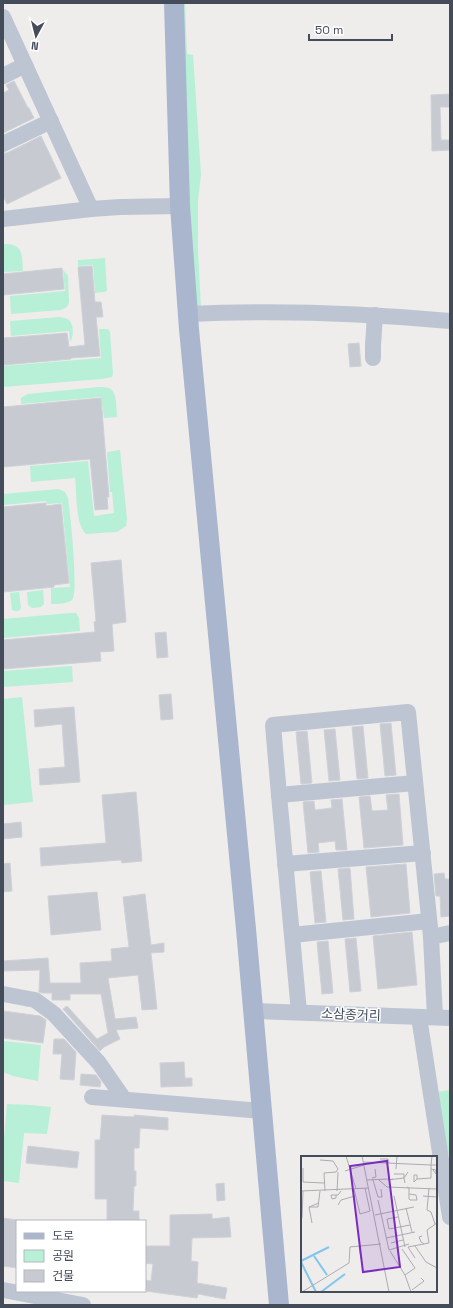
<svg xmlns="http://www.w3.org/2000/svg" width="453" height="1308" font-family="'Space Grotesk','Noto Sans KR',sans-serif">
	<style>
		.green { fill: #b7f0d6 }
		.building { fill: #c8cad2; stroke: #cfd1d8 }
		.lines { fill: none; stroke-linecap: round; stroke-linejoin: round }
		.minor { stroke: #bec5d2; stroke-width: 16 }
		.major { stroke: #aab6cd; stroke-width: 20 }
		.labels { text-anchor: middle; stroke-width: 3; stroke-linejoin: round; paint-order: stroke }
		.street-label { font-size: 13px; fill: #444c5a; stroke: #fff }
		.inset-river { fill: none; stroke: #81c6ef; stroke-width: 2 }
		.inset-road { fill: none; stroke: #abacb2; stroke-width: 1 }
		.view { fill: #7b2cbf; fill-opacity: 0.15; stroke: #7b2cbf; stroke-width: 2 }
		.inset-edge { fill: none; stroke: #444c5a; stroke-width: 2 }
	</style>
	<rect width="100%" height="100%" fill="#efecec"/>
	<!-- green -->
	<g class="green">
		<polygon points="179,3 185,3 187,54 193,55 201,174 198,201 198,250 201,308 196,308 187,196"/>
		<path d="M 3,244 C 23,243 22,254 23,271 L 3,272 Z"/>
		<polygon points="105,258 107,291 104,292 95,293 93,265 78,266 78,260"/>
		<path d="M 63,270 L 65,272 L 68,276 L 69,302 C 68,307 66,308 61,310 L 11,314 L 10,296 L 65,291 Z"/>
		<path d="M 59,317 C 62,317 66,318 69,320 C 74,324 74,337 70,342 L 69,331 L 11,336 L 10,321 Z"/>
		<polygon points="99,329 108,329 110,332 113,374 112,377 102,379 3,387 3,366 101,358"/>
		<path d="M 99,387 C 102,387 106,387 109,388 C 118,392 116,409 117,417 L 104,418 L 101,397 L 21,404 L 21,398 L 28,394 Z"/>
		<path d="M 120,450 L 127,519 L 126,526 L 117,532 L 86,534 C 75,524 77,493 75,478 L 31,482 L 30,466 L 88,461 L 94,516 L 114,513 L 112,492 L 110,492 L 107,452 Z"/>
		<path d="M 59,489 L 65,492 L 68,498 C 70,512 79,594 72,600 C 67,604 58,604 51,604 L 51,588 L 70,587 L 62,503 L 47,504 L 46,501 L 3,505 L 3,494 Z"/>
		<polygon points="43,590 44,604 41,607 32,608 28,605 27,592"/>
		<polygon points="19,592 21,608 19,611 15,611 12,610 10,593"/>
		<polygon points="70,613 76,613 79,618 80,631 3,638 3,619"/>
		<polygon points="72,666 73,682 3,687 3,671"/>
		<polygon points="22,697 33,802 3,805 3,699"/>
		<polygon points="3,1041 41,1045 38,1081 13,1076 3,1072"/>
		<polygon points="450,1090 450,1154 448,1154 437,1092"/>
		<polygon points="7,1104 31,1105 51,1107 47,1134 24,1133 19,1183 3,1181 3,1149"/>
	</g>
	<!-- building -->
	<g class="building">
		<polygon points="14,81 28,108 29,108 34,118 3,133 3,93 9,90 6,85"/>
		<polygon points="450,94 450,107 440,107 441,140 450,140 450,150 432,151 431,95"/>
		<polygon points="41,136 61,178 7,204 3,196 3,153 7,153"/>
		<polygon points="92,266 95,302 101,302 103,317 96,317 100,356 71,358 71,359 3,365 3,338 67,333 69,347 85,345 78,267"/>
		<polygon points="62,268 64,289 3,295 3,274"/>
		<polygon points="359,343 361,366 350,367 348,344"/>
		<polygon points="101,398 109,497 107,497 108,509 95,510 90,459 3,467 3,407"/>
		<polygon points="46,503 46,506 61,504 69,583 54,585 54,587 3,592 3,507"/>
		<polygon points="121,560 126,622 112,624 114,651 100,652 101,661 3,669 3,640 95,632 94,622 96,621 91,563"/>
		<polygon points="166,632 168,657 157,658 155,633"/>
		<polygon points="171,694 173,719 161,720 159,695"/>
		<polygon points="74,707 80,782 40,785 39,769 65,767 62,724 35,727 34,710"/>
		<polygon points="391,723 396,775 385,776 380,724"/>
		<polygon points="363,726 368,778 357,779 352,727"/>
		<polygon points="335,729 340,780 329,781 324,730"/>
		<polygon points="307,731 312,783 301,784 296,732"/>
		<polygon points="136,792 142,861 122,863 121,860 41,866 40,848 106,843 102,795"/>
		<polygon points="399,794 403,845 364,848 359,797 370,796 372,811 388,810 386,795"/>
		<polygon points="342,799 347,850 336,850 335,841 318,843 319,852 308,853 303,802 314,801 315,810 332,808 331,800"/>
		<polygon points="21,822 22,837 3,839 3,824"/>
		<polygon points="10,863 12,891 3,892 3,864"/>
		<polygon points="406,864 410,913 371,917 366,867"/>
		<polygon points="350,868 354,919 343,920 338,869"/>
		<polygon points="321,871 326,922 315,923 310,872"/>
		<polygon points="444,873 445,879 450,879 450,916 441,917 440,896 436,896 434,874"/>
		<polygon points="97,892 101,930 51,935 48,896"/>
		<polygon points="145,894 151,945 164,943 164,952 151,953 157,1009 142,1010 138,975 108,978 115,1019 136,1017 138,1028 116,1030 120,1039 104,1047 100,1051 63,1009 67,1006 97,1039 108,1033 101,994 70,994 70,1000 52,1000 52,993 42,993 39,992 40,970 3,971 3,961 48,958 50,983 81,983 80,963 112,961 111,949 129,947 123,897"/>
		<polygon points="412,932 417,985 378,989 373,936"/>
		<polygon points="356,938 361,991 350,992 345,939"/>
		<polygon points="328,941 333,993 322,994 317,942"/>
		<polygon points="3,1011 40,1016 46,1020 43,1043 3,1038"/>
		<polygon points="54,1039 64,1039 76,1052 74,1080 60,1079 62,1054 53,1054"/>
		<polygon points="184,1062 185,1078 192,1078 192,1086 161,1087 160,1063"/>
		<polygon points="81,1074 96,1075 101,1082 100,1087 80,1085"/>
		<polygon points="102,1115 134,1117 134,1115 168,1118 168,1130 140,1128 139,1148 134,1148 134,1171 136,1171 136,1186 134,1186 133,1211 139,1211 139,1221 107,1221 107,1199 95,1199 95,1140 100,1140"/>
		<polygon points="28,1146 79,1152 77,1168 26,1163"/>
		<polygon points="224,1183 225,1200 217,1201 216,1184"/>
		<polygon points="212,1214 212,1219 229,1217 231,1237 192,1238 191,1261 198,1262 197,1283 227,1288 225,1299 198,1294 197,1298 145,1291 145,1280 151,1281 153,1264 145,1263 145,1246 170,1246 170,1215"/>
		<polygon points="3,1218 17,1220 17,1268 3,1266"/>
	</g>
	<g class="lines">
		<!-- minor -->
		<g class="minor">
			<polyline points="3,17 91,209"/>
			<polyline points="3,76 25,65"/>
			<polyline points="3,144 51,121"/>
			<polyline points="3,219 91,209 120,207 180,206"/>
			<path d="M 188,314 C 275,310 363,313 450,321"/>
			<polyline points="373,358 373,345 375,315"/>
			<polyline points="279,795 415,783"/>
			<polyline points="285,864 423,853"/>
			<polyline points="292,935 429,921"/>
			<polyline points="431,937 450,933"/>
			<polyline points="3,994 35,1000 54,1014 99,1063 124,1099"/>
			<polyline points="252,1011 450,1018"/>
			<polyline points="299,1012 279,795 273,725 408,712 431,937 435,1017"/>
			<polyline points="419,1017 450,1217"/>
			<polyline points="92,1097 262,1111"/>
			<polyline points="3,1290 83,1305"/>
		</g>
		<!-- major -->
		<polyline class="major" points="174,3 180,206 189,329 246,929 279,1305"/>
	</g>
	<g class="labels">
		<!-- street labels -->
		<g class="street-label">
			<text transform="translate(351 1014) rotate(2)" y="5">소삼종거리</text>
		</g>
	</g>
	<!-- overview -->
	<g transform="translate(301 1156)">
		<rect width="136" height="136" fill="#efecec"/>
		<path class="inset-river" d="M 13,100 L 26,119M 0,105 L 28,91M 0,106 L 15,136M 20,136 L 44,118"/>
		<path class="inset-road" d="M 45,0 L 55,33M 61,0 L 88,136M 79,3 L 87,3 L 88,7M 19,4 L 32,5 L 37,13 L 35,16 L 23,17 L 24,35M 63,6 L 130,9 L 131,0M 2,12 L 2,26 L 23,27M 95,13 L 96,0M 130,13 L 135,14 L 135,18 L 132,14M 44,15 L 63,9M 71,22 L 75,21 L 74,13M 92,23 L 87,24 L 103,22 L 103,18 L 93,18M 116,23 L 113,26 L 113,19 L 116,19 L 116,23 L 130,22 L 130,9 L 136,9M 66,24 L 87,23M 72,24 L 77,41 L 81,41 L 80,33M 78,24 L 86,31 L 136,33M 104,27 L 103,22 L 107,16M 106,31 L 108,32 L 108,43 L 109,44 L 116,44 L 115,39 L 108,38M 128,32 L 126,54 L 130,56 L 134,68M 53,33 L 59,58 L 69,55 L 64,32M 0,35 L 68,32M 36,35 L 37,16M 35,39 L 35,42 L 31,43 L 30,39 L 37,39 L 40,35M 93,40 L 104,91M 122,40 L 136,41M 77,44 L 88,94 L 108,88M 37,49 L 40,44 L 54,40M 8,51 L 17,51 L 19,35M 105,52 L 111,76M 74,59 L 113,51M 97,61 L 86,63 L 88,73 L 109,69M 1,62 L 2,35M 11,67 L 8,51 L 18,47M 121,80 L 118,81 L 120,86 L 123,88M 85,82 L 114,76M 90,87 L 102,84M 58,90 L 60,103M 114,90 L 125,106 L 136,112M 107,91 L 128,87 L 126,74 L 136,67M 107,91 L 114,102M 101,93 L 114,112 L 104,119 L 110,136M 89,95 L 104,119M 111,134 L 123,125 L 120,122M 1,136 L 48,107 L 49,91 L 80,88"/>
		<path class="view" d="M 86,5 L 99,111 L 62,116 L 49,10 Z"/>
		<rect width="136" height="136" class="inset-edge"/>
	</g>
	<!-- border -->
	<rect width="453" height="1308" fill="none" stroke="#444c5a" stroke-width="8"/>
	<!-- legend -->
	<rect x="16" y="1220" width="130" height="72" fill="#ffffff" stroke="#b4b7bd"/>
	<rect x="24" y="1233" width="20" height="6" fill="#aab6cd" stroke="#b4b7bd"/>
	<text x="52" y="1240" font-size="12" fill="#444c5a">도로</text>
	<rect x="24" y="1250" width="20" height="12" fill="#b7f0d6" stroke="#b4b7bd"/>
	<text x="52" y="1260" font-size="12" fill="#444c5a">공원</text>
	<rect x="24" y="1270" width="20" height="12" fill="#c8cad2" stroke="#b4b7bd"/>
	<text x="52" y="1280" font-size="12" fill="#444c5a">건물</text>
	<!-- north arrow -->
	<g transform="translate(36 36) rotate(187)" stroke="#ffffff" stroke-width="3" paint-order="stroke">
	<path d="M0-3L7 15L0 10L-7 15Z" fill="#444c5a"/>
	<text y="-6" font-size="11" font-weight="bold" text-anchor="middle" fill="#444c5a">N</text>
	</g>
	<!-- scale -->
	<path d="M309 34v6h83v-6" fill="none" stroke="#444c5a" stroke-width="2"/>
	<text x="315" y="34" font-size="12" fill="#444c5a" stroke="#ffffff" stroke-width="3" paint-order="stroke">50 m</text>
</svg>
